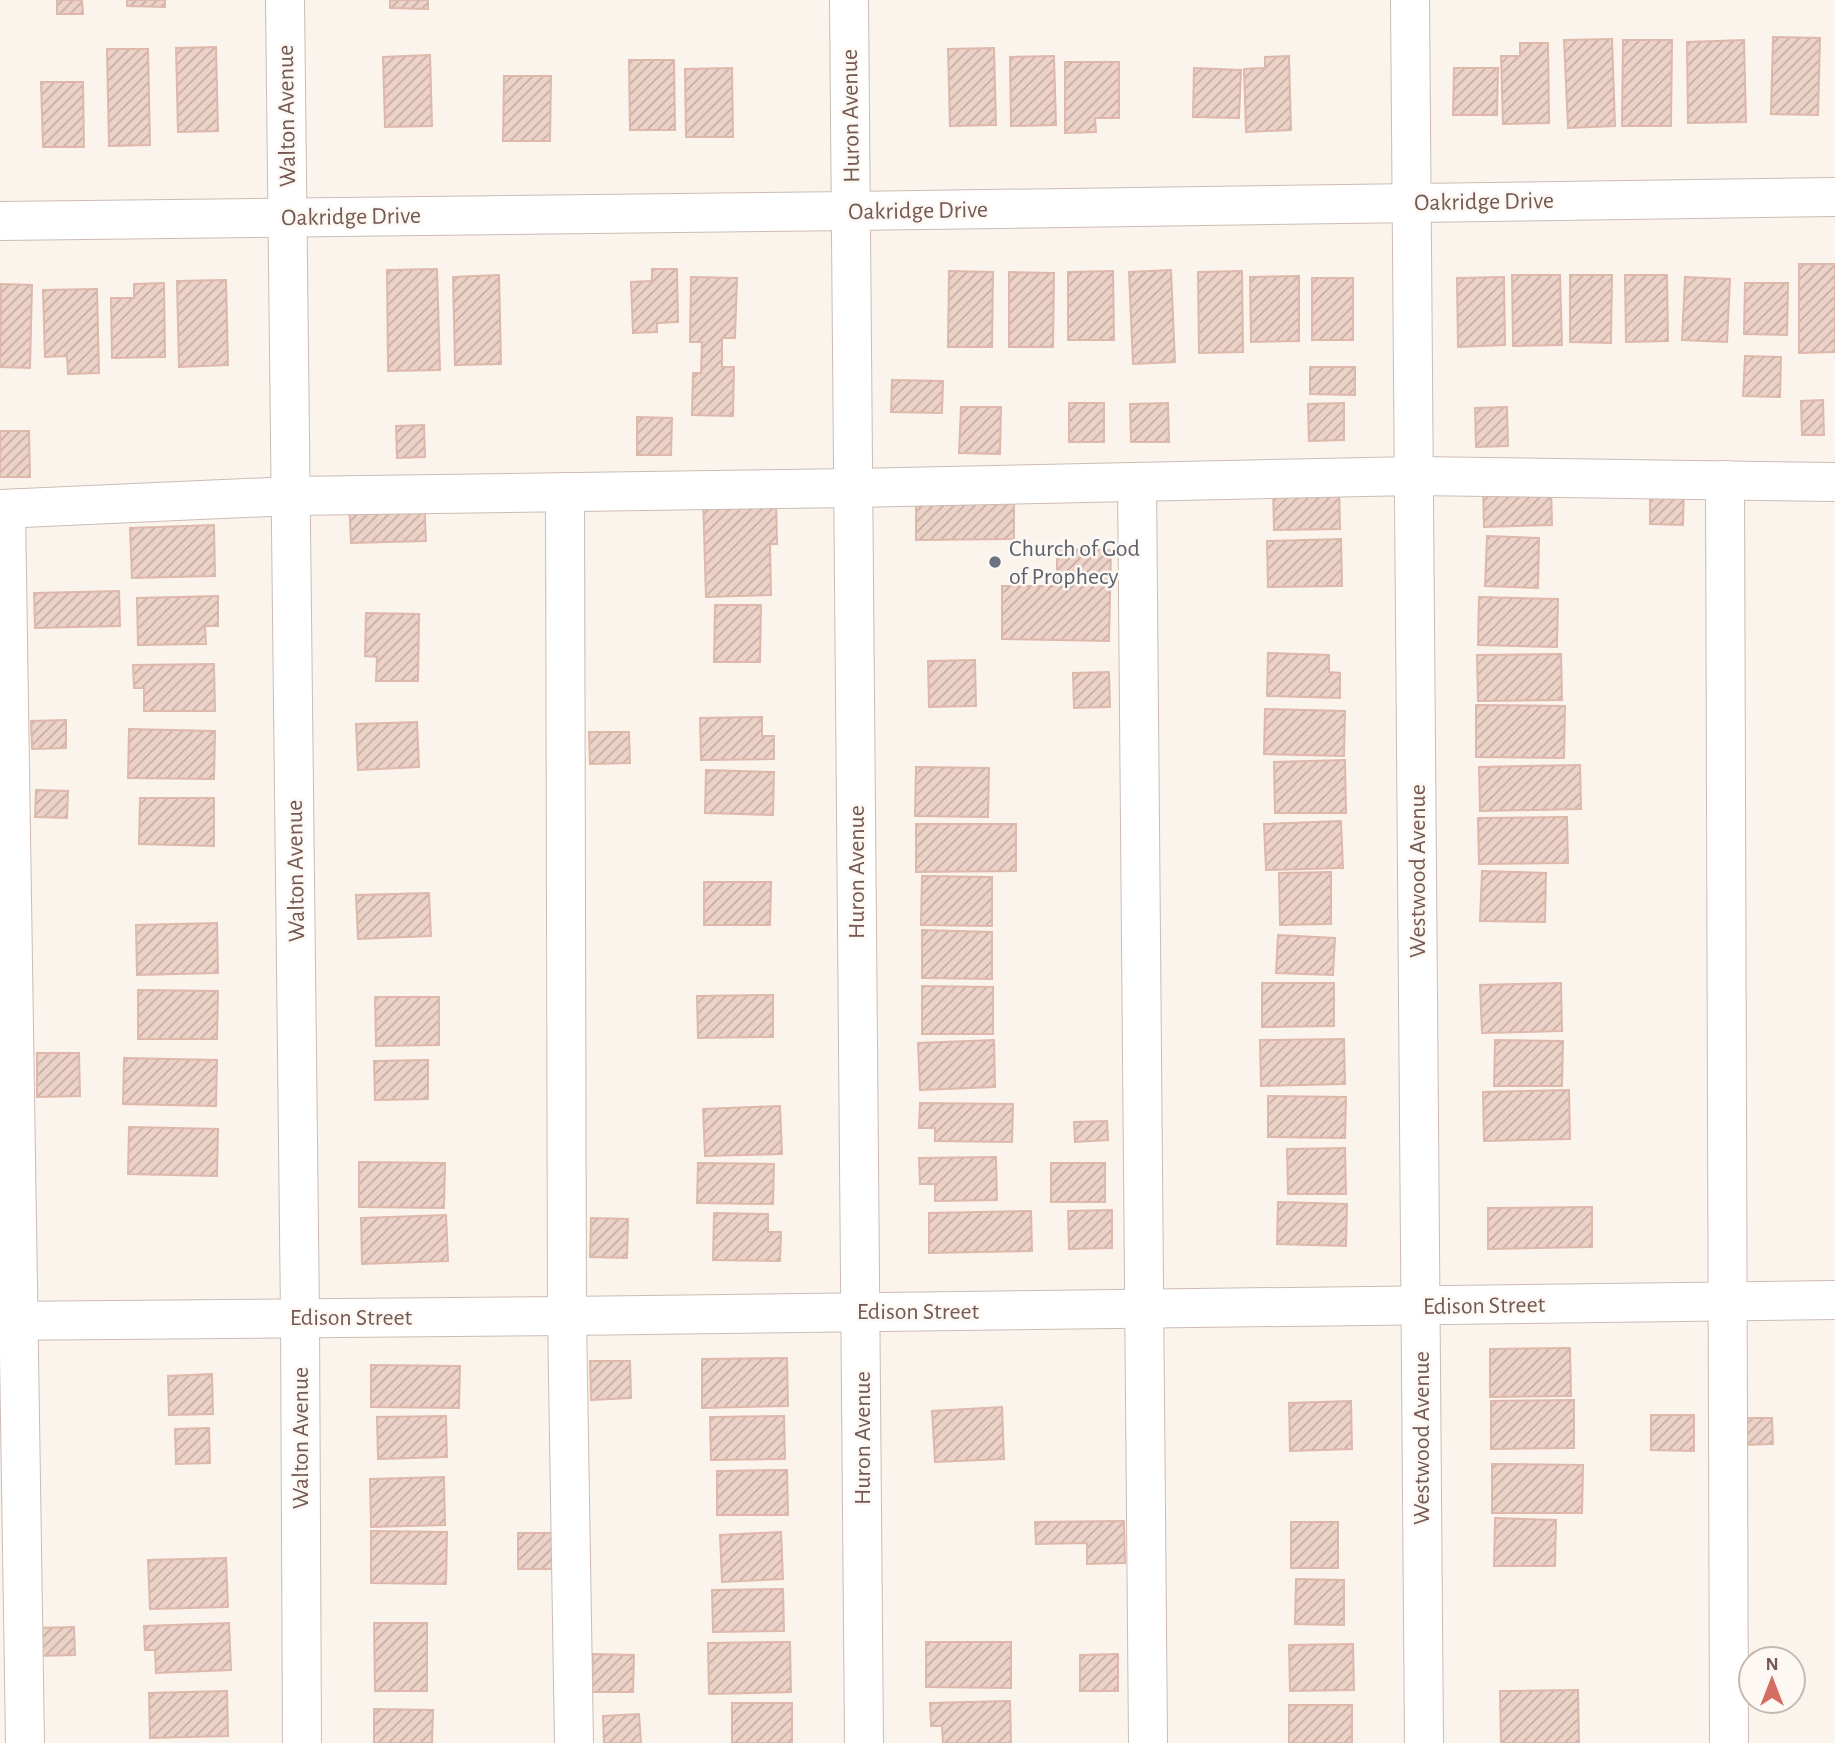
<svg xmlns="http://www.w3.org/2000/svg" width="1835" height="1743" font-family="'Alegreya Sans',sans-serif">
	<style>
		.building { fill: url(#building-hatch); stroke: #deb8aa; stroke-width: 2 }
		.lines { fill: none; stroke-linecap: round; stroke-linejoin: round }
		.minor-casing { stroke: #ccbcb4; stroke-width: 40 }
		.minor { stroke: #fff; stroke-width: 38 }
		.worship-dot { fill: #6b7280; stroke: #fdf8f4; stroke-width: 2.5 }
		.labels { text-anchor: middle; stroke-width: 5; stroke-linejoin: round; paint-order: stroke }
		.street-label { font-size: 24px; fill: #745a52; stroke: #fdf8f4 }
		.worship-label { font-size: 24px; fill: #5b616d; stroke: #fdf8f4; text-anchor: start }
	</style>
	<defs>
		<pattern id="building-hatch" width="6" height="6" patternUnits="userSpaceOnUse" patternTransform="scale(1.75)"><rect width="6" height="6" fill="#edd2c8"/><path d="M-1 1l2-2M0 6l6-6M5 7l2-2" fill="none" stroke="#c5ada5"/></pattern>
	</defs>
	<rect width="100%" height="100%" fill="#fbf4ed"/>
	<!-- building -->
	<g class="building">
		<polygon points="57,0 82,0 83,14 57,14"/>
		<polygon points="127,0 165,0 165,7 127,6"/>
		<polygon points="390,0 428,0 428,9 390,8"/>
		<polygon points="1773,37 1820,38 1818,115 1771,114"/>
		<polygon points="1612,39 1615,126 1568,128 1564,40"/>
		<polygon points="1623,40 1672,40 1671,126 1622,126"/>
		<polygon points="1744,40 1746,122 1688,123 1687,42"/>
		<polygon points="1520,43 1548,43 1549,123 1503,124 1501,56 1520,56"/>
		<polygon points="216,47 218,131 178,132 176,48"/>
		<polygon points="994,48 996,125 950,126 948,49"/>
		<polygon points="107,49 148,49 150,145 109,146"/>
		<polygon points="430,55 432,126 385,127 383,57"/>
		<polygon points="1054,56 1056,125 1011,126 1010,57"/>
		<polygon points="1289,56 1291,130 1246,132 1244,69 1265,68 1265,57"/>
		<polygon points="629,60 674,60 675,130 630,130"/>
		<polygon points="1065,62 1119,62 1119,118 1095,118 1096,132 1065,133"/>
		<polygon points="732,68 733,137 686,137 685,69"/>
		<polygon points="1194,68 1241,70 1239,118 1193,117"/>
		<polygon points="1454,68 1498,68 1497,115 1453,115"/>
		<polygon points="504,76 551,76 550,141 503,141"/>
		<polygon points="41,82 83,82 84,147 43,147"/>
		<polygon points="1799,264 1835,264 1835,352 1799,353"/>
		<polygon points="437,269 440,370 388,371 387,270"/>
		<polygon points="652,269 677,269 678,322 657,323 657,332 633,333 631,282 652,281"/>
		<polygon points="1171,270 1175,362 1133,364 1129,272"/>
		<polygon points="949,271 993,272 992,347 948,347"/>
		<polygon points="1113,271 1114,340 1068,340 1068,272"/>
		<polygon points="1242,271 1243,352 1199,353 1198,272"/>
		<polygon points="1009,272 1054,273 1053,347 1009,347"/>
		<polygon points="499,275 501,364 455,365 453,277"/>
		<polygon points="1512,275 1560,275 1562,345 1513,346"/>
		<polygon points="1570,275 1612,275 1611,343 1570,342"/>
		<polygon points="1625,275 1667,275 1668,341 1626,342"/>
		<polygon points="1299,276 1299,341 1251,342 1250,277"/>
		<polygon points="691,277 737,278 735,338 722,338 722,367 734,367 733,416 692,415 693,373 701,373 702,342 690,342"/>
		<polygon points="1504,277 1505,345 1458,347 1457,278"/>
		<polygon points="1685,277 1730,279 1727,342 1682,340"/>
		<rect x="1312" y="278" width="41" height="62"/>
		<polygon points="226,280 228,365 179,367 177,281"/>
		<polygon points="164,283 165,357 112,358 111,298 134,298 134,284"/>
		<polygon points="1745,283 1788,283 1787,335 1744,334"/>
		<polygon points="1,284 32,285 30,368 0,367"/>
		<polygon points="97,289 99,373 68,374 67,356 45,357 43,290"/>
		<polygon points="1745,356 1781,357 1780,397 1743,396"/>
		<polygon points="1310,367 1355,367 1355,395 1310,394"/>
		<polygon points="892,380 943,381 942,413 891,412"/>
		<polygon points="1823,400 1824,435 1802,435 1801,401"/>
		<rect x="1069" y="403" width="35" height="39"/>
		<polygon points="1168,403 1169,442 1131,442 1130,404"/>
		<polygon points="1344,403 1344,440 1309,441 1308,404"/>
		<polygon points="961,407 1001,407 1000,454 959,453"/>
		<polygon points="1507,407 1508,446 1476,447 1475,408"/>
		<polygon points="637,417 672,418 671,455 637,455"/>
		<polygon points="424,425 425,457 397,458 396,426"/>
		<polygon points="0,431 29,431 30,477 0,477"/>
		<polygon points="1339,483 1340,529 1274,530 1273,484"/>
		<polygon points="1650,483 1684,483 1683,525 1650,524"/>
		<polygon points="1014,485 1014,539 916,540 916,486"/>
		<polygon points="1551,485 1552,525 1484,527 1483,487"/>
		<polygon points="776,495 777,544 770,544 771,595 706,597 703,497"/>
		<polygon points="424,496 426,541 351,543 349,499"/>
		<polygon points="214,525 215,576 132,578 130,528"/>
		<polygon points="1487,536 1539,538 1538,588 1485,586"/>
		<polygon points="1341,539 1342,586 1268,587 1267,541"/>
		<polygon points="1057,549 1111,550 1109,641 1002,639 1002,586 1057,586"/>
		<polygon points="119,591 120,626 35,628 34,593"/>
		<polygon points="218,596 218,626 205,626 206,644 138,645 137,598"/>
		<polygon points="1479,597 1558,599 1557,647 1478,645"/>
		<polygon points="715,605 761,605 760,662 714,662"/>
		<polygon points="366,613 419,614 418,681 376,681 377,657 365,656"/>
		<polygon points="1268,653 1329,655 1329,672 1340,673 1340,698 1267,696"/>
		<polygon points="1561,654 1562,700 1478,701 1477,655"/>
		<polygon points="975,660 976,706 929,707 928,661"/>
		<polygon points="214,664 215,711 144,711 144,688 134,688 133,665"/>
		<polygon points="1109,672 1110,707 1074,708 1073,673"/>
		<polygon points="1476,705 1565,706 1564,758 1476,757"/>
		<polygon points="1265,709 1345,711 1344,756 1264,754"/>
		<polygon points="762,717 762,736 774,736 774,759 701,760 700,718"/>
		<polygon points="66,720 66,748 32,749 31,721"/>
		<polygon points="417,722 419,767 358,770 356,724"/>
		<polygon points="129,729 215,731 214,779 128,778"/>
		<polygon points="589,732 629,732 630,763 590,764"/>
		<polygon points="1345,760 1346,813 1275,813 1274,762"/>
		<polygon points="1580,765 1581,809 1480,811 1479,767"/>
		<polygon points="916,767 989,768 988,817 915,816"/>
		<polygon points="706,770 774,772 773,815 705,813"/>
		<polygon points="36,790 68,791 67,818 35,817"/>
		<polygon points="140,798 214,798 214,846 139,844"/>
		<polygon points="1567,817 1568,863 1479,864 1478,818"/>
		<polygon points="1341,821 1343,868 1266,870 1264,824"/>
		<polygon points="916,824 1016,824 1016,871 916,872"/>
		<polygon points="1482,871 1546,873 1545,922 1480,921"/>
		<polygon points="1331,872 1331,924 1280,925 1279,873"/>
		<polygon points="922,876 992,877 992,926 921,925"/>
		<polygon points="704,882 771,882 770,925 704,925"/>
		<polygon points="429,893 431,936 358,939 356,895"/>
		<polygon points="217,923 218,973 137,975 136,925"/>
		<polygon points="922,930 992,932 992,979 922,978"/>
		<polygon points="1278,935 1335,938 1333,975 1276,973"/>
		<polygon points="1262,983 1334,983 1334,1026 1262,1027"/>
		<polygon points="1561,983 1562,1031 1482,1033 1480,985"/>
		<polygon points="922,986 993,987 993,1034 922,1034"/>
		<polygon points="138,990 218,991 217,1039 138,1039"/>
		<polygon points="773,995 773,1037 698,1038 697,996"/>
		<polygon points="375,997 439,997 439,1045 376,1046"/>
		<polygon points="1344,1039 1345,1084 1261,1086 1260,1040"/>
		<polygon points="994,1040 995,1087 920,1090 918,1043"/>
		<polygon points="1495,1040 1563,1041 1562,1086 1494,1086"/>
		<polygon points="37,1053 79,1053 80,1096 37,1097"/>
		<polygon points="124,1058 217,1060 216,1106 123,1104"/>
		<polygon points="428,1060 428,1099 375,1100 374,1061"/>
		<polygon points="1569,1090 1570,1139 1484,1141 1483,1092"/>
		<polygon points="1268,1096 1346,1097 1345,1138 1268,1137"/>
		<polygon points="920,1103 1013,1104 1012,1142 935,1141 935,1128 919,1128"/>
		<polygon points="780,1106 782,1154 705,1156 703,1109"/>
		<polygon points="1107,1121 1108,1140 1075,1142 1074,1122"/>
		<polygon points="129,1127 218,1129 217,1176 128,1174"/>
		<polygon points="1345,1148 1346,1194 1288,1194 1287,1149"/>
		<polygon points="996,1157 997,1200 935,1201 935,1184 920,1184 919,1158"/>
		<polygon points="359,1162 445,1163 444,1208 359,1207"/>
		<polygon points="698,1163 774,1164 773,1204 697,1203"/>
		<rect x="1051" y="1163" width="54" height="39"/>
		<polygon points="1278,1202 1347,1204 1346,1246 1277,1244"/>
		<polygon points="1592,1207 1592,1247 1488,1249 1488,1208"/>
		<polygon points="1112,1210 1112,1248 1069,1249 1068,1211"/>
		<polygon points="1031,1211 1032,1251 929,1253 929,1213"/>
		<polygon points="714,1213 768,1214 768,1232 781,1232 780,1261 713,1260"/>
		<polygon points="446,1215 448,1261 362,1264 361,1218"/>
		<polygon points="591,1218 628,1219 627,1258 590,1257"/>
		<polygon points="1570,1348 1571,1396 1490,1397 1490,1349"/>
		<polygon points="787,1358 788,1406 702,1408 702,1359"/>
		<polygon points="590,1361 630,1361 631,1398 591,1400"/>
		<polygon points="371,1365 460,1366 459,1408 371,1407"/>
		<polygon points="212,1374 213,1414 169,1415 168,1376"/>
		<polygon points="1574,1400 1574,1448 1491,1449 1491,1401"/>
		<polygon points="1351,1401 1352,1449 1290,1451 1289,1403"/>
		<polygon points="1002,1407 1004,1459 935,1462 932,1411"/>
		<polygon points="1651,1415 1694,1415 1694,1451 1651,1450"/>
		<polygon points="446,1416 447,1457 378,1459 377,1417"/>
		<polygon points="784,1416 785,1459 711,1460 710,1417"/>
		<polygon points="1737,1418 1772,1418 1773,1444 1738,1445"/>
		<polygon points="209,1428 210,1463 176,1464 175,1429"/>
		<polygon points="1492,1464 1583,1465 1582,1513 1492,1513"/>
		<polygon points="787,1470 788,1515 717,1515 717,1471"/>
		<polygon points="444,1477 445,1525 371,1527 370,1479"/>
		<polygon points="1495,1518 1556,1520 1555,1566 1494,1566"/>
		<polygon points="1124,1521 1125,1563 1087,1564 1087,1543 1036,1544 1035,1522"/>
		<rect x="1291" y="1522" width="47" height="46"/>
		<polygon points="371,1531 447,1532 446,1584 371,1583"/>
		<polygon points="781,1532 783,1579 722,1582 720,1535"/>
		<rect x="518" y="1533" width="34" height="36"/>
		<polygon points="226,1558 228,1607 150,1609 148,1560"/>
		<polygon points="1296,1579 1344,1580 1344,1625 1295,1624"/>
		<polygon points="783,1589 784,1631 713,1632 712,1590"/>
		<polygon points="229,1623 231,1670 156,1673 155,1650 145,1650 144,1626"/>
		<polygon points="374,1623 427,1623 427,1691 375,1691"/>
		<polygon points="74,1627 75,1655 37,1656 37,1628"/>
		<polygon points="790,1642 791,1692 709,1694 708,1643"/>
		<polygon points="926,1642 1011,1642 1011,1688 926,1687"/>
		<polygon points="1353,1644 1354,1690 1290,1691 1289,1645"/>
		<polygon points="593,1654 634,1655 633,1692 592,1692"/>
		<polygon points="1118,1654 1118,1691 1080,1691 1080,1655"/>
		<polygon points="1578,1690 1579,1743 1501,1743 1500,1691"/>
		<polygon points="227,1691 228,1736 150,1738 149,1693"/>
		<polygon points="1010,1701 1011,1743 943,1743 942,1726 931,1726 930,1703"/>
		<rect x="732" y="1703" width="60" height="40"/>
		<rect x="1289" y="1705" width="63" height="38"/>
		<polygon points="374,1709 433,1710 432,1743 374,1743"/>
		<polygon points="639,1714 641,1743 604,1743 603,1716"/>
	</g>
	<g class="lines">
		<defs>
			<g id="minor">
				<polyline points="285,0 300,1317 302,1743"/>
				<polyline points="849,0 864,1743"/>
				<polyline points="1410,0 1424,1743"/>
				<polyline points="0,221 851,211 1835,197"/>
				<polyline points="1725,480 1729,1743"/>
				<polyline points="1137,482 1148,1743"/>
				<polyline points="565,492 567,1316 574,1743"/>
				<polyline points="0,509 291,496 853,488 1414,476 1835,482"/>
				<polyline points="6,509 25,1743"/>
				<polyline points="0,1321 567,1316 1835,1300"/>
			</g>
		</defs>
		<!-- minor casing -->
		<use href="#minor" class="minor-casing"/>
		<!-- minor -->
		<use href="#minor" class="minor"/>
	</g>
	<!-- markers -->
	<circle class="worship-dot" cx="995" cy="562" r="7"/>
	<g class="labels">
		<!-- street labels -->
		<g class="street-label">
			<text transform="translate(286 116) rotate(-91)" y="8">Walton Avenue</text>
			<text transform="translate(850 116) rotate(-91)" y="8">Huron Avenue</text>
			<text transform="translate(1484 201) rotate(-1)" y="8">Oakridge Drive</text>
			<text transform="translate(918 210) rotate(-1)" y="8">Oakridge Drive</text>
			<text transform="translate(351 216) rotate(-1)" y="8">Oakridge Drive</text>
			<text transform="translate(295 871) rotate(-91)" y="8">Walton Avenue</text>
			<text transform="translate(1417 871) rotate(-90)" y="8">Westwood Avenue</text>
			<text transform="translate(856 872) rotate(-90)" y="8">Huron Avenue</text>
			<text transform="translate(1484 1305) rotate(-1)" y="8">Edison Street</text>
			<text x="918" y="1319">Edison Street</text>
			<text x="351" y="1325">Edison Street</text>
			<text transform="translate(300 1438) rotate(-90)" y="8">Walton Avenue</text>
			<text transform="translate(862 1438) rotate(-90)" y="8">Huron Avenue</text>
			<text transform="translate(1421 1438) rotate(-90)" y="8">Westwood Avenue</text>
		</g>
		<!-- worship labels -->
		<g class="worship-label">
			<text x="1009" y="556">Church of God<tspan x="1009" dy="28">of Prophecy</tspan></text>
		</g>
	</g>
	<!-- north arrow -->
	<g transform="translate(1772 1680)"><circle r="33" fill="#fdf8f4" stroke="#c6b9b3" stroke-width="2"/>
	<path d="M0-5L12 26L0 18L-12 26Z" fill="#d56e62"/>
	<text y="-10" font-size="19" font-weight="bold" text-anchor="middle" fill="#745a52">N</text>
	</g>
</svg>
